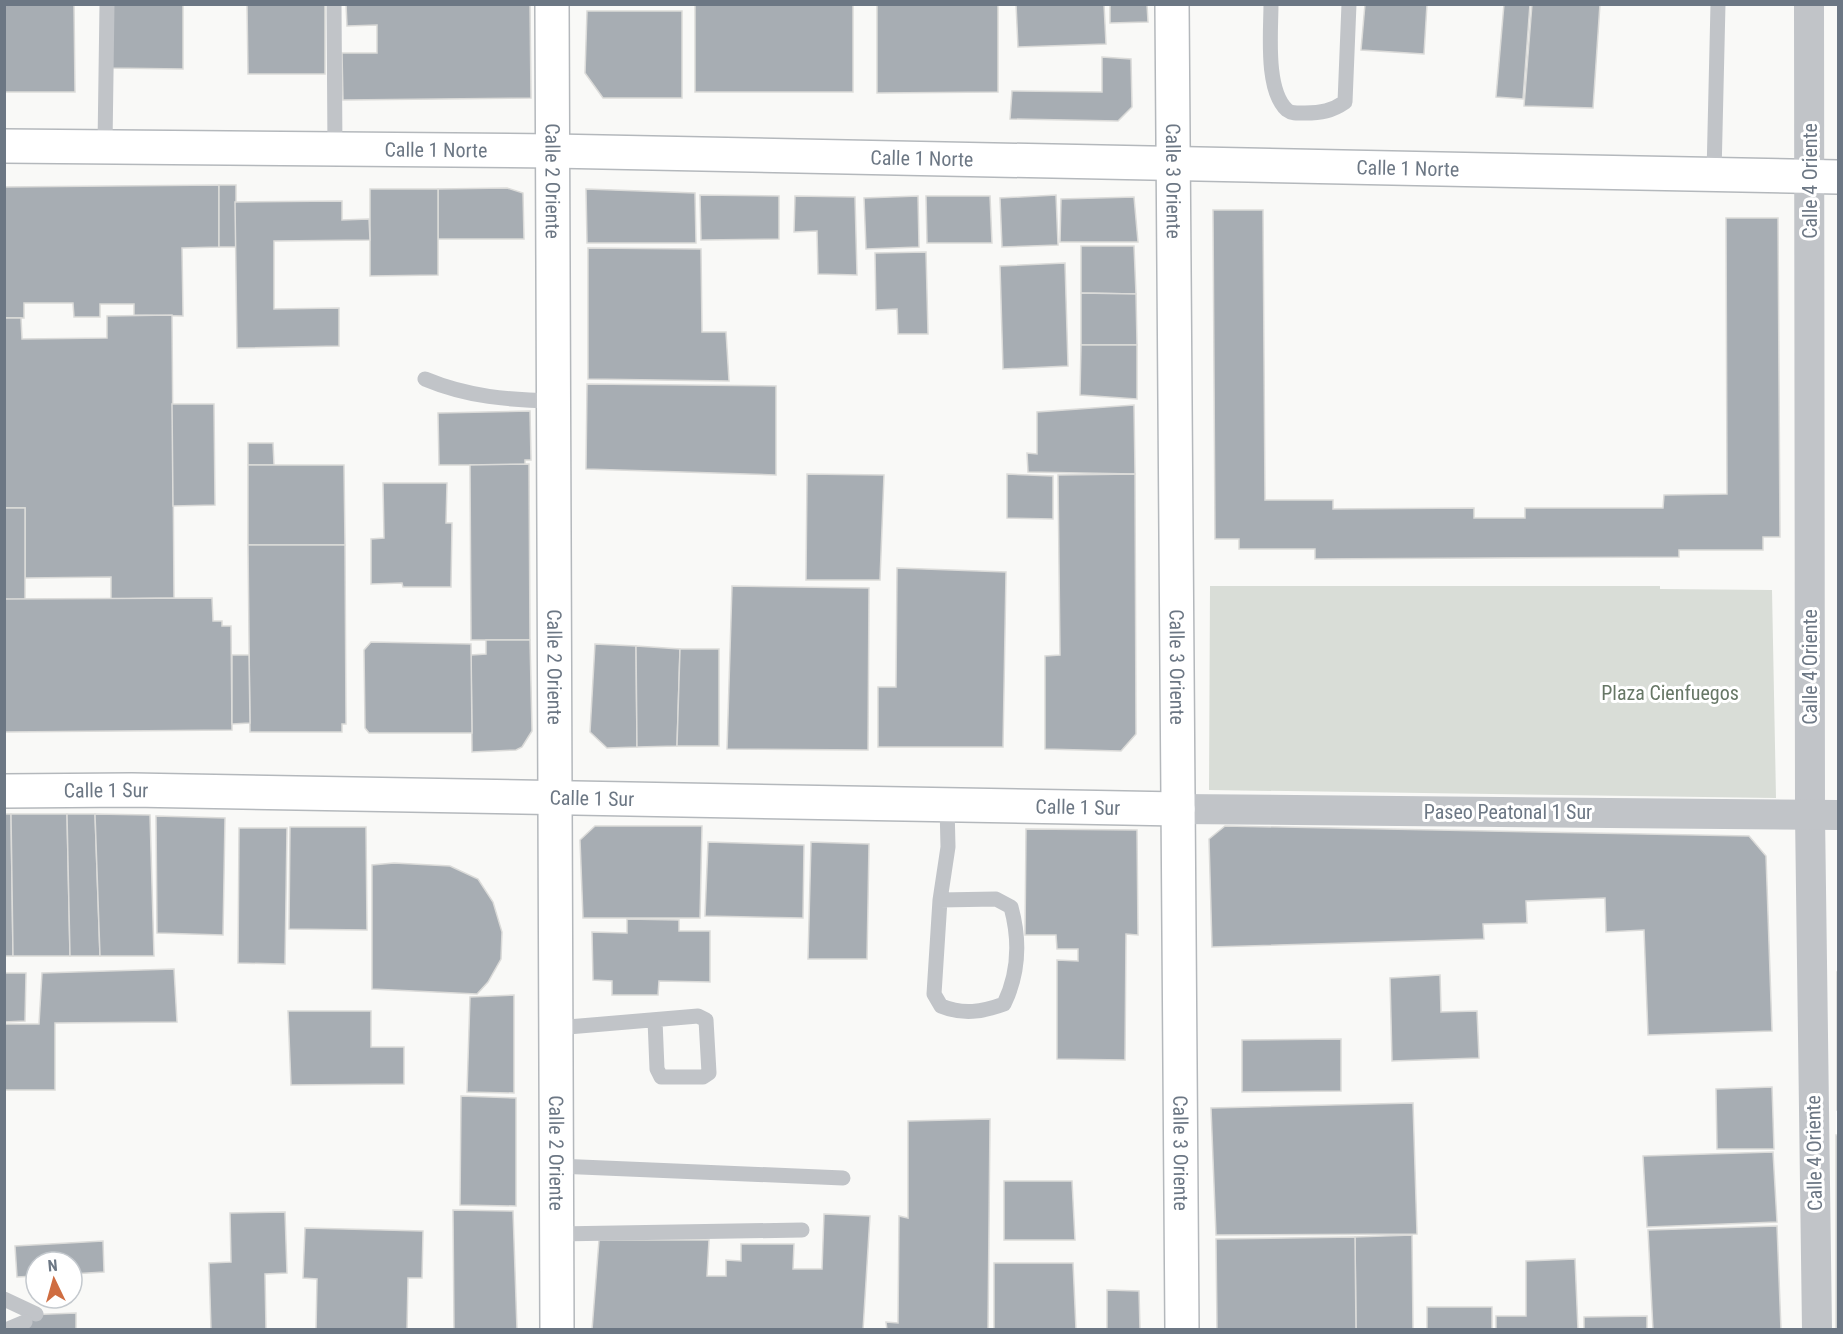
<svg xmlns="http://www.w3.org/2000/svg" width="1843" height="1334" font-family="'Roboto Condensed',sans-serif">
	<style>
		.green { fill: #d9ddd7 }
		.building { fill: #a7adb3; stroke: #dbdbd9; stroke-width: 1.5 }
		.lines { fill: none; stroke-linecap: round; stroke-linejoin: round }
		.secondary-casing { stroke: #b4b8bc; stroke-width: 36 }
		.lane { stroke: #c1c4c8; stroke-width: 15 }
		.street { stroke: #c1c4c8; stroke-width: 30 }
		.secondary { stroke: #fff; stroke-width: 33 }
		.labels { text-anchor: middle; stroke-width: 6; stroke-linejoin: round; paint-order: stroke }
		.street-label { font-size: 20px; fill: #6c7784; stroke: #fff }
		.park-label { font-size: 20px; fill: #677766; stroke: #fff }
	</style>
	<rect width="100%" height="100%" fill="#f9f9f7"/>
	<!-- green -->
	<polygon class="green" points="1210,586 1660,586 1660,589 1772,590 1776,798 1209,790"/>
	<!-- building -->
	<g class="building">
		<polygon points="4,4 74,4 75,92 4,92"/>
		<polygon points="111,4 183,4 183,69 110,68"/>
		<polygon points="247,4 325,4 325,74 248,74"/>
		<polygon points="346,4 530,4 531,98 343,100 342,53 377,53 377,25 347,26"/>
		<rect x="695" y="4" width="158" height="88"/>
		<polygon points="877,4 998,4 998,92 877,93"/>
		<polygon points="1016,4 1104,4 1106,44 1018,47"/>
		<polygon points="1110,4 1147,4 1148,22 1110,23"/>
		<polygon points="1365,4 1427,4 1424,54 1361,50"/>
		<polygon points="1504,4 1530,4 1523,99 1496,97"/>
		<polygon points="1532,4 1600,4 1593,108 1524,106"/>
		<polygon points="587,11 682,11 682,98 603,98 585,73"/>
		<polygon points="1102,57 1131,59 1132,107 1118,121 1010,119 1012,91 1102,92"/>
		<polygon points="219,185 219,247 182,248 183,316 134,315 134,304 100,304 100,317 74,317 73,303 24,303 24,318 4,318 4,187"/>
		<rect x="219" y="185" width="17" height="62"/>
		<polygon points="507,188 523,193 524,239 438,239 438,189"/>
		<polygon points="370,189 438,189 438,275 370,276"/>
		<polygon points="586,189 695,193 696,243 587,243"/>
		<polygon points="700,195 779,196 779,239 701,240"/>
		<polygon points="1056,195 1058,245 1002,247 1000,198"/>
		<polygon points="795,196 855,197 857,275 818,274 817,231 794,232"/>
		<polygon points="918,196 919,247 866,249 864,198"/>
		<polygon points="926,196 990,196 992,243 927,243"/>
		<polygon points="1134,197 1138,242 1060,242 1061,199"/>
		<polygon points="342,201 342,220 369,219 370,240 274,241 274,309 339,308 339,346 237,348 235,202"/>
		<polygon points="1213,210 1263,210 1265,500 1333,500 1333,509 1474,508 1474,518 1525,518 1525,508 1663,508 1664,495 1727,494 1726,218 1778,218 1780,537 1763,537 1763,550 1679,550 1679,557 1315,559 1315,549 1239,549 1239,539 1215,539"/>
		<polygon points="1081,246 1134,246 1136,294 1081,293"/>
		<polygon points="588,248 701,249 702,332 726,332 729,381 588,379"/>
		<polygon points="926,252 928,334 898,334 897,309 876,310 875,253"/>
		<polygon points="1065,263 1068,366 1003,369 1000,266"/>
		<polygon points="1081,293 1136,294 1137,345 1081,345"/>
		<polygon points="172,315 174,598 111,599 111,577 25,578 25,508 4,508 4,318 21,318 22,339 107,338 107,316"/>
		<polygon points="1081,345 1137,345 1137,399 1080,395"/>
		<polygon points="587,384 776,386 776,475 586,469"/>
		<polygon points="172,404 214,404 215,505 173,506"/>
		<polygon points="1134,405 1135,474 1028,472 1027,453 1037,454 1037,412"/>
		<polygon points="530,411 531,460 525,460 525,465 439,465 438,413"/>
		<polygon points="248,443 273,443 274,465 248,465"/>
		<polygon points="529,464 530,640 471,640 470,465"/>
		<polygon points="248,465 344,465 345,545 248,545"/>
		<polygon points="807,474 884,475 880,580 806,580"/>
		<polygon points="1007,474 1053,476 1053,519 1007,518"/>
		<polygon points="1135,474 1136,734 1121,751 1045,749 1045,656 1060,655 1058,475"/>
		<polygon points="383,483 447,483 446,523 452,523 451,587 403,587 402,583 371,584 371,539 384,538"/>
		<rect x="4" y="508" width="21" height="93"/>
		<polygon points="248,545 345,545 346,724 342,724 342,732 250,732"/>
		<polygon points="897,568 1006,572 1003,747 878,747 878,687 896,687"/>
		<polygon points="732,586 869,588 868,750 727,749"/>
		<polygon points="212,598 213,621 222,621 222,626 231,626 232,730 4,732 4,599"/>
		<polygon points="486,640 530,640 532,731 522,747 516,750 472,752 471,655 486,654"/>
		<polygon points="371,642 471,644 472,733 369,733 365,728 364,650"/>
		<polygon points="595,644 636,646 637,747 607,748 590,732"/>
		<polygon points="636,646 680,649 677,746 637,747"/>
		<polygon points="680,649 719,649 719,746 677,746"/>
		<polygon points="232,655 249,655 250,723 232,724"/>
		<polygon points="4,814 11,814 13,956 4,956"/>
		<polygon points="11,814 67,814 70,956 13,956"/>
		<polygon points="67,814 95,814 100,956 70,956"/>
		<polygon points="95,814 150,815 154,956 100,956"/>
		<polygon points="156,816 225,818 223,935 157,933"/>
		<polygon points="595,826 702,826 700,918 583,918 580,840"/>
		<polygon points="1225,826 1749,836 1766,856 1772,1031 1648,1035 1644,930 1606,932 1605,898 1526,901 1527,923 1483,924 1484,939 1212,947 1209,839"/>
		<polygon points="290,827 366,827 367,930 289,929"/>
		<polygon points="239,828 287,828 285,964 238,963"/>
		<polygon points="1026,829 1137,830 1138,935 1126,934 1125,1060 1057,1059 1057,960 1078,961 1078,949 1057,949 1056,935 1025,935"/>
		<polygon points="708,842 804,845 803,918 705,916"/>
		<polygon points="811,842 869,844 867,959 808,959"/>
		<polygon points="394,863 450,866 478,879 493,902 502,932 501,959 488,982 477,994 372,989 372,865"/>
		<polygon points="627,919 679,920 679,931 710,931 710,982 659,981 658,995 612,995 612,981 593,980 592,932 627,933"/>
		<polygon points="174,969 177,1022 55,1023 55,1090 4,1090 4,1024 39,1024 42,973"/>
		<rect x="1837" y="972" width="1" height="138"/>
		<polygon points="4,973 26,973 25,1021 4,1022"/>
		<polygon points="1440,975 1441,1012 1477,1011 1479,1058 1392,1061 1390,978"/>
		<polygon points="514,995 514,1093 467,1092 470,997"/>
		<polygon points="288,1011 371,1011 371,1047 404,1047 404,1084 291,1085"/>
		<polygon points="1341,1039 1341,1091 1242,1092 1242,1040"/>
		<polygon points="1772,1087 1774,1149 1717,1149 1716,1089"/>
		<polygon points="461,1096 516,1098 516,1206 460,1205"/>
		<polygon points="1413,1103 1417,1234 1216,1235 1211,1108"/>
		<polygon points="990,1119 988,1330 887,1330 886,1322 898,1323 899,1216 908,1218 908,1121"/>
		<rect x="1836" y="1135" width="2" height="195"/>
		<polygon points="1773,1152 1777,1222 1647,1227 1643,1156"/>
		<polygon points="1004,1181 1072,1181 1075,1240 1004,1240"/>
		<polygon points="453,1210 513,1211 517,1330 454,1330"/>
		<polygon points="285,1212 287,1273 265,1274 266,1330 211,1330 209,1263 231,1262 230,1213"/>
		<polygon points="824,1214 870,1216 863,1330 592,1330 599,1240 709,1240 707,1276 726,1276 726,1260 741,1261 741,1244 794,1244 793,1269 822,1269"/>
		<polygon points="1777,1226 1781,1330 1653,1330 1648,1230"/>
		<polygon points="305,1228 423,1231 422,1278 408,1278 407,1330 316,1330 317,1279 303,1278"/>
		<polygon points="1412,1235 1413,1330 1356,1330 1355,1237"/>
		<polygon points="1355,1237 1356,1330 1217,1330 1216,1239"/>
		<polygon points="103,1241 104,1272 72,1274 72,1262 36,1262 36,1276 17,1277 15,1246"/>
		<polygon points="1575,1259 1578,1330 1496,1330 1496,1316 1526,1316 1526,1261"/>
		<polygon points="994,1263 1073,1263 1076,1330 994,1330"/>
		<polygon points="1107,1290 1139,1291 1140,1330 1107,1330"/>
		<rect x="1427" y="1307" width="65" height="23"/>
		<polygon points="76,1313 76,1330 25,1330 25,1315"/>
		<polygon points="1647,1316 1647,1330 1584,1330 1584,1317"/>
	</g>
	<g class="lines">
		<defs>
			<g id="secondary">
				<path id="s1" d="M 552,4 L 557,1330"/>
				<path id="s2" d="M 1172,4 L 1182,1330"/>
				<path id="s3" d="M 4,146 L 553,151 L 1838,177"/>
				<path id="s4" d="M 4,791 L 132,790 L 1178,809"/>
			</g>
		</defs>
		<!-- secondary casing -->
		<use href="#secondary" class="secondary-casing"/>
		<!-- lane -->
		<g class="lane">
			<polyline points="334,4 335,150"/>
			<path d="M 1271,4 C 1271,31 1265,90 1287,110 C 1292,114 1299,113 1305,113 C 1321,113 1332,111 1345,102 L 1349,4"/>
			<polyline points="105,145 107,4"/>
			<polyline points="1714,174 1718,4"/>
			<path d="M 425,379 C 468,397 509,400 554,401"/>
			<path d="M 940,900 L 996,899 L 1011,907 C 1020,940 1019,973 1004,1004 C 982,1012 963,1015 941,1006 L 934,994 L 940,900 L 948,847 L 947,805"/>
			<polyline points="556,1028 698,1016 706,1020 709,1073 703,1077 661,1077 657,1069 655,1020"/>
			<polyline points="557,1166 843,1178"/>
			<polyline points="557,1234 802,1230"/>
			<polyline points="4,1299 36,1314"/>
			<polyline points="6,1330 25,1322"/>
		</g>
		<!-- street -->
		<g class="street">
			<polyline points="1809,4 1810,815 1817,1330"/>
			<polyline points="1178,809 1838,815"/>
		</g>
		<!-- secondary -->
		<use href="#secondary" class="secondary"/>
	</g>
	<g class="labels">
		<!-- street labels -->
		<g class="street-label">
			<text dy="7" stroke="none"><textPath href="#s3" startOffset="432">Calle 1 Norte</textPath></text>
			<text dy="7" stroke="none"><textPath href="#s3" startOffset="918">Calle 1 Norte</textPath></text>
			<text dy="7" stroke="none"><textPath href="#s3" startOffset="1404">Calle 1 Norte</textPath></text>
			<text dy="7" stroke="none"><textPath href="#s1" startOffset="177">Calle 2 Oriente</textPath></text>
			<text dy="7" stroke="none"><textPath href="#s2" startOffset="177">Calle 3 Oriente</textPath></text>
			<text transform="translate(1810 181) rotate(-90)" y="7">Calle 4 Oriente</text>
			<text dy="7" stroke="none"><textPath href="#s1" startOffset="663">Calle 2 Oriente</textPath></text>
			<text dy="7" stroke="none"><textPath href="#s2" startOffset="663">Calle 3 Oriente</textPath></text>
			<text transform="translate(1810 667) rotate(-90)" y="7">Calle 4 Oriente</text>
			<text dy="7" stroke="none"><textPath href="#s4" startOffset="102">Calle 1 Sur</textPath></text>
			<text dy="7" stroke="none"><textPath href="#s4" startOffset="588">Calle 1 Sur</textPath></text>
			<text dy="7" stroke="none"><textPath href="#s4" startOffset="1074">Calle 1 Sur</textPath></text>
			<text x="1508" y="819">Paseo Peatonal 1 Sur</text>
			<text dy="7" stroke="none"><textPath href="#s1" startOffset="1149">Calle 2 Oriente</textPath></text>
			<text dy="7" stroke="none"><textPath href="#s2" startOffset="1149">Calle 3 Oriente</textPath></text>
			<text transform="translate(1814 1153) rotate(-91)" y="7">Calle 4 Oriente</text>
		</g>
		<!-- park labels -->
		<g class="park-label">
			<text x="1670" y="700">Plaza Cienfuegos</text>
		</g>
	</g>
	<!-- border -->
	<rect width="1843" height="1334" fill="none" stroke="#6c7784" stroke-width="12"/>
	<!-- north arrow -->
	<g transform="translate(54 1280) rotate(355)"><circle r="28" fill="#ffffff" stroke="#c4c9ce" stroke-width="1.5"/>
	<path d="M0-4.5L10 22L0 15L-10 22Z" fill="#cf6d41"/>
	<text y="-9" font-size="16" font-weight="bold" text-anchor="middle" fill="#6c7784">N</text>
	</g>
</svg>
